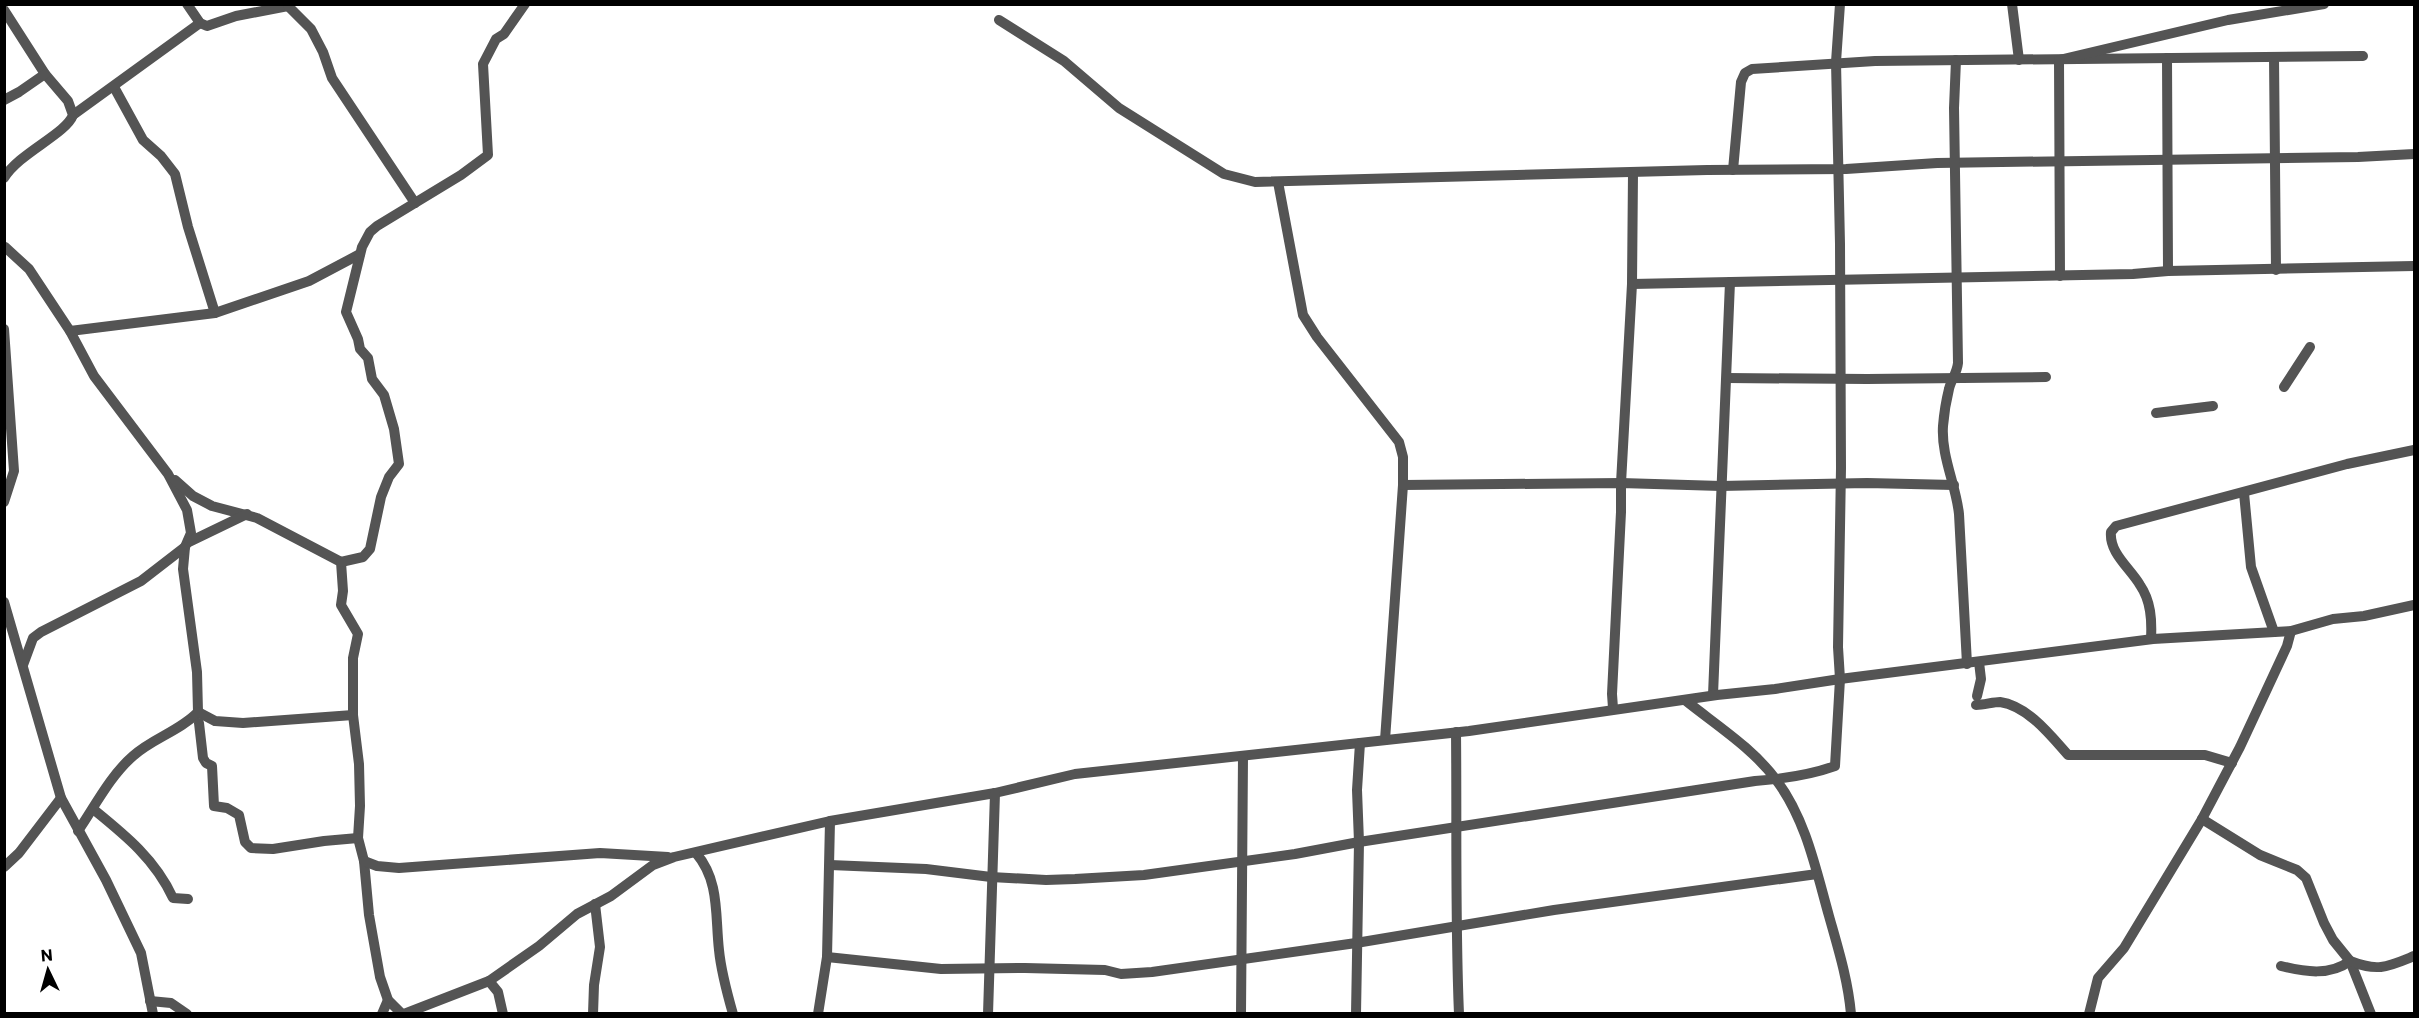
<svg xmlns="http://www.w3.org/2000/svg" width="2419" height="1018" font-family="Commissioner,sans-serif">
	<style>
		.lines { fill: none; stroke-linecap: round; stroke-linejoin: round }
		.minor { stroke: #545454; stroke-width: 10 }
	</style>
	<rect width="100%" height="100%" fill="#fff"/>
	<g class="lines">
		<!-- minor -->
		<g class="minor">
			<polyline points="187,4 200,23 207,26 236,16 288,6"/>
			<polyline points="2012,4 2019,60"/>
			<polyline points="288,6 311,29 323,52 332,78 415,203"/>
			<path d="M 4,10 L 45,74 L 68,101 L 73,115 C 66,134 19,153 4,178"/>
			<polyline points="999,20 1064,61 1119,108 1224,174 1255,182 1707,170 1846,169 1937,163 2358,157 2414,154"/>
			<polyline points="2274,57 2276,270"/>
			<polyline points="2167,58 2168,271"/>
			<path d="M 1956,60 L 1954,108 L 1958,363 C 1957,373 1951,380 1949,389 C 1946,401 1944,414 1943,426 C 1941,456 1956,485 1959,514 L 1967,664"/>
			<polyline points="114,87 143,140 161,156 175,174 188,227 215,313"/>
			<polyline points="4,100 19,92 45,74"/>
			<polyline points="73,115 200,23"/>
			<polyline points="1733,170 1741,82 1745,73 1752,69 1875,61 2363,56"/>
			<polyline points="1278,182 1303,315 1317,337 1399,442 1403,457 1403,485 1385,740"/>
			<path d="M 5,247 L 29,269 L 70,331 L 94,376 L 168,474 L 187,510 L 191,533 L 185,547 L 183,569 L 197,672 L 198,712 C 180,731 153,738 133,756 C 110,776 95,806 78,831"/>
			<polyline points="2060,276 2059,60 2228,20 2324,4"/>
			<polyline points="1632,284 2133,274 2168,271 2414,266"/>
			<polyline points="4,329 14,471 4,502"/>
			<polyline points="70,331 215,313 309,281 360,254"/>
			<polyline points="1727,378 1867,379 2046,377"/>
			<polyline points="2284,387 2310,347"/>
			<polyline points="2156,413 2213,406"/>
			<polyline points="175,480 193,496 212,506 257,518 341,562 343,591 341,605 358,634 353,658 353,715 359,764 360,806 358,838 364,861 369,915 380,977 388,1000 402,1014"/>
			<polyline points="1403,485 1621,483 1721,486 1867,483 1954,485"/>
			<polyline points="2244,493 2251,567 2274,632"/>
			<polyline points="189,542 247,514"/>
			<polyline points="341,562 363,557 370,549 381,497 389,477 399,464 394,429 384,395 372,379 368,358 360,349 358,339 346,312 362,247 370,232 377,226 461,175 488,155 483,64 496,39 504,34 525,4"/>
			<polyline points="4,602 61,798 106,880 141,953 153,1014"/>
			<path d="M 2151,639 C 2152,620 2151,601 2140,585 C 2130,568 2109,553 2111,532 L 2116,526 L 2347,464 L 2414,450"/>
			<polyline points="23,665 33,638 41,632 141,581 185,547"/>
			<polyline points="1713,695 1730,282"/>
			<polyline points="1977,696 1981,679 1979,662"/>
			<path d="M 1685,700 C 1716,725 1753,748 1777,781 C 1806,820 1816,870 1829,916 C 1838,948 1848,980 1851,1014"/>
			<path d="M 1976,705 C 1984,705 1993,702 2000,702 C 2028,706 2051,736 2068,755 L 2205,755 L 2232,763"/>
			<polyline points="1613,708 1612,694 1621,512 1621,483 1632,284 1633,173"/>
			<polyline points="198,712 215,721 243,723 353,715"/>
			<polyline points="199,723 203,758 206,763 212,766 214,806 227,808 239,815 245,842 251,848 273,849 324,841 358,838"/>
			<path d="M 1456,732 C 1457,826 1455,920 1459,1014"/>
			<path d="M 93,809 C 125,835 155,859 173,898 L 188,899"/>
			<polyline points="2202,819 2260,855 2297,870 2306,878 2324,923 2333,940 2350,961 2371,1014"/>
			<path d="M 696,853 C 720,881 715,915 719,950 C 721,971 727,993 733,1014"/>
			<polyline points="364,861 377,866 399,868 600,853 668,857"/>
			<path d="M 830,865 L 926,869 L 991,877 L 1046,880 L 1075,879 L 1144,875 L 1295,854 L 1359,842 L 1755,781 C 1782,779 1810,775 1835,766 L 1840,679 L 1838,647 L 1841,468 L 1840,244 L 1836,62 L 1840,4"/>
			<polyline points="4,867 19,853 61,798"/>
			<polyline points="827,957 941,969 1025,968 1105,970 1121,974 1152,972 1356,943 1554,910 1817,874"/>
			<path d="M 2281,966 C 2305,972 2330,976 2350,961 C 2378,972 2387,967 2414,956"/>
			<polyline points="489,981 498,992 503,1014"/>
			<polyline points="150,1001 171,1003 187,1014"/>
			<polyline points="382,1014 388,1000"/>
			<polyline points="404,1014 489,981 539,946 577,914 611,896 653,865 674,857 830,821 995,793 1075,774 1469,731 1717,695 1775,689 1840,679 2153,639 2291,631 2333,619 2364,616 2414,605"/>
			<polyline points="593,1014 594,985 600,947 595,904"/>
			<polyline points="818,1014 827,957 830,821"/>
			<polyline points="988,1014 995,793"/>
			<polyline points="1241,1014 1243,756"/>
			<polyline points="1356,1014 1359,842 1357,790 1360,743"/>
			<polyline points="2089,1014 2098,978 2124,948 2202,819 2240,747 2287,646 2291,631"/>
		</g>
	</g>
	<!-- border -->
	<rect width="2419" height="1018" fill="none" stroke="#000000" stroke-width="12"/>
	<!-- north arrow -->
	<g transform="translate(48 970) rotate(355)" stroke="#ffffff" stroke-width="4.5" paint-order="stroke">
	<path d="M0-4.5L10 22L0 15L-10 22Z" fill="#000000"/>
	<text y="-9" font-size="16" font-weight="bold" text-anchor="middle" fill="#000000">N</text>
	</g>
</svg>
